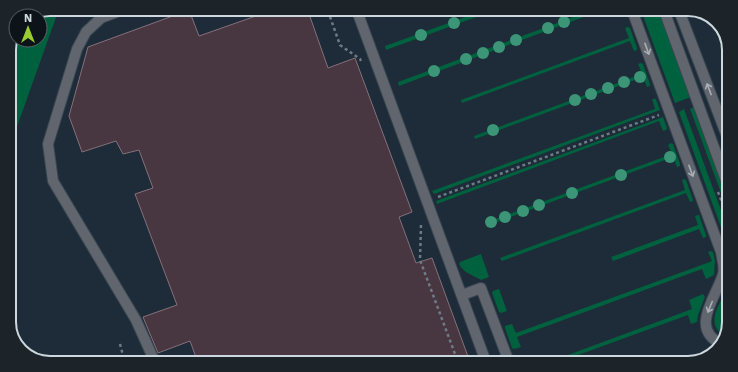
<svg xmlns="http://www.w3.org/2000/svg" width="738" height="372" font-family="'Work Sans',sans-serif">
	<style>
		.green { fill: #00613f }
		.building { fill: #483640; stroke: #85707b }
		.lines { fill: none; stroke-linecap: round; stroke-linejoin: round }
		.minor-casing { stroke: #394753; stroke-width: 12 }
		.path { stroke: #6e7b85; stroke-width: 2.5; stroke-dasharray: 3 3; stroke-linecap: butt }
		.minor { stroke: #61656d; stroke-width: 10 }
		.tree { fill: #3b9576 }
		.oneway { stroke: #a7afb6 }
		.rim { fill: none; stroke: #cdd7de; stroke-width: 2 }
	</style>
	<rect width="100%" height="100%" fill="#1d2c38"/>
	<!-- green -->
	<g class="green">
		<polygon points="50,9 59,9 9,149 9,48 16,32 16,40 40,40 40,16 33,16"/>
		<polygon points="479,12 490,12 386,50 385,46"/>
		<polygon points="587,12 597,12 399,86 398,82"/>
		<polygon points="642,13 660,13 691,97 675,103"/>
		<polygon points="628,27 630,28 637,48 637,50 634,51 630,41 462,103 461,100 629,38 625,28"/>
		<polygon points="641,63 643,64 650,84 650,86 647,87 643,77 475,139 474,136 642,74 638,64"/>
		<polygon points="652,99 656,99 660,110 434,194 432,191 655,109"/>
		<polygon points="694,107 727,195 727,209 690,109"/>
		<polygon points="684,109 726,224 726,241 679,112"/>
		<polygon points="663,117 667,128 666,130 663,131 659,121 437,204 436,201"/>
		<polygon points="671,143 673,144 680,164 680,166 677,167 673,157 489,225 487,222 493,220 672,154 668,145"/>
		<polygon points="684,179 686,180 693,200 693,201 690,202 686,193 502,261 500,258 685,190 682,180"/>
		<polygon points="698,215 699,215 706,235 706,237 703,238 699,229 613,261 611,257 698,225 695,216"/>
		<polygon points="710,251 713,252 715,261 714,275 706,279 702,269 517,337 521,347 514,349 512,348 505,328 505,326 512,324 516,333 707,263 712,261 708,252"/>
		<path d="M 481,254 L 489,277 L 481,280 C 473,275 463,273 459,264 L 460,262 Z"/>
		<polygon points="499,289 507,311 501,313 499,312 492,293 493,291"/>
		<path d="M 726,291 L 725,336 C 705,324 718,307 726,291 Z"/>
		<polygon points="703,294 705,297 698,315 697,322 691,324 688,315 559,362 549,362 692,309 689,300"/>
	</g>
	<!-- building -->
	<polygon class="building" points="189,10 199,36 273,10 308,11 328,68 355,58 412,212 399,217 416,263 432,258 470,362 197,360 190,341 158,353 143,317 177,305 135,194 153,188 139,150 123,154 116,141 82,152 69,116 88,47"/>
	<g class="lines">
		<defs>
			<g id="minor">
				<polyline points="125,9 101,18 86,32 77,49 48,144 53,181 136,320 154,360"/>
				<polyline points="357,11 486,362"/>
				<path d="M 633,13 L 721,252 C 722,259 725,267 723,274 C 717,296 688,329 722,344"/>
				<polyline points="665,13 727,183"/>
				<polyline points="680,13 728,139"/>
				<polyline points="462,295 481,288 509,362"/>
				<polyline points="696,361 712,355"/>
			</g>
		</defs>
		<!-- minor casing -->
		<use href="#minor" class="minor-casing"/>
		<!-- path -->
		<g class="path">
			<polyline points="328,11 340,45 360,59 361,61"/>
			<polyline points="718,192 727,215"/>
			<polyline points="438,197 659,115"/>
			<polyline points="421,225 420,260 458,362"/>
			<polyline points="120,344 124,359"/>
		</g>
		<!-- minor -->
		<use href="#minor" class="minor"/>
	</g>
	<!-- trees -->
	<g class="tree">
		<circle cx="564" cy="22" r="6"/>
		<circle cx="454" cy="23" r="6"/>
		<circle cx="548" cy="28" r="6"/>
		<circle cx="421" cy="35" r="6"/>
		<circle cx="516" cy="40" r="6"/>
		<circle cx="499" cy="47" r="6"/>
		<circle cx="483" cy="53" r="6"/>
		<circle cx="466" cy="59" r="6"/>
		<circle cx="434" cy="71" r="6"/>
		<circle cx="640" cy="77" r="6"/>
		<circle cx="624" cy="82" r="6"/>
		<circle cx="608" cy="88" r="6"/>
		<circle cx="591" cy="94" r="6"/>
		<circle cx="575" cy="100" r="6"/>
		<circle cx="493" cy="130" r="6"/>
		<circle cx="670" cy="157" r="6"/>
		<circle cx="621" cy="175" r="6"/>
		<circle cx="572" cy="193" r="6"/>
		<circle cx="539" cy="205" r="6"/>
		<circle cx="523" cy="211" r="6"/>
		<circle cx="505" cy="217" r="6"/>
		<circle cx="491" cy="222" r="6"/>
	</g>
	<!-- one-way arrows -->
	<defs><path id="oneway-shaft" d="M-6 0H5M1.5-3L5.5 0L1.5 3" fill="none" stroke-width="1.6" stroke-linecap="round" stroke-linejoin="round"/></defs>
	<g class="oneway">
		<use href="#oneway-shaft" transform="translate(647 49) rotate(70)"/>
		<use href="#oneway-shaft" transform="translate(709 89) rotate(-111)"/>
		<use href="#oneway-shaft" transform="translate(691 171) rotate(70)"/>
		<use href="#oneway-shaft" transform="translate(710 307) rotate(112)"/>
	</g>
	<!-- crop -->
	<path d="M0 0H738V372H0ZM50 16H688A34 34 0 0 1 722 50V322A34 34 0 0 1 688 356H50A34 34 0 0 1 16 322V50A34 34 0 0 1 50 16Z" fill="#1c2429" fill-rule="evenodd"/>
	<path class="rim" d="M50 16H688A34 34 0 0 1 722 50V322A34 34 0 0 1 688 356H50A34 34 0 0 1 16 322V50A34 34 0 0 1 50 16Z"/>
	<!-- north arrow -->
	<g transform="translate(28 28)"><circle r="19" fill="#0d1419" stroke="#5a6268"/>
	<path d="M0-3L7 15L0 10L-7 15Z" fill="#9bcb32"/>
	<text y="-6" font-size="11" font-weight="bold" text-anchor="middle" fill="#cdd7de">N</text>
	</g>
</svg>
